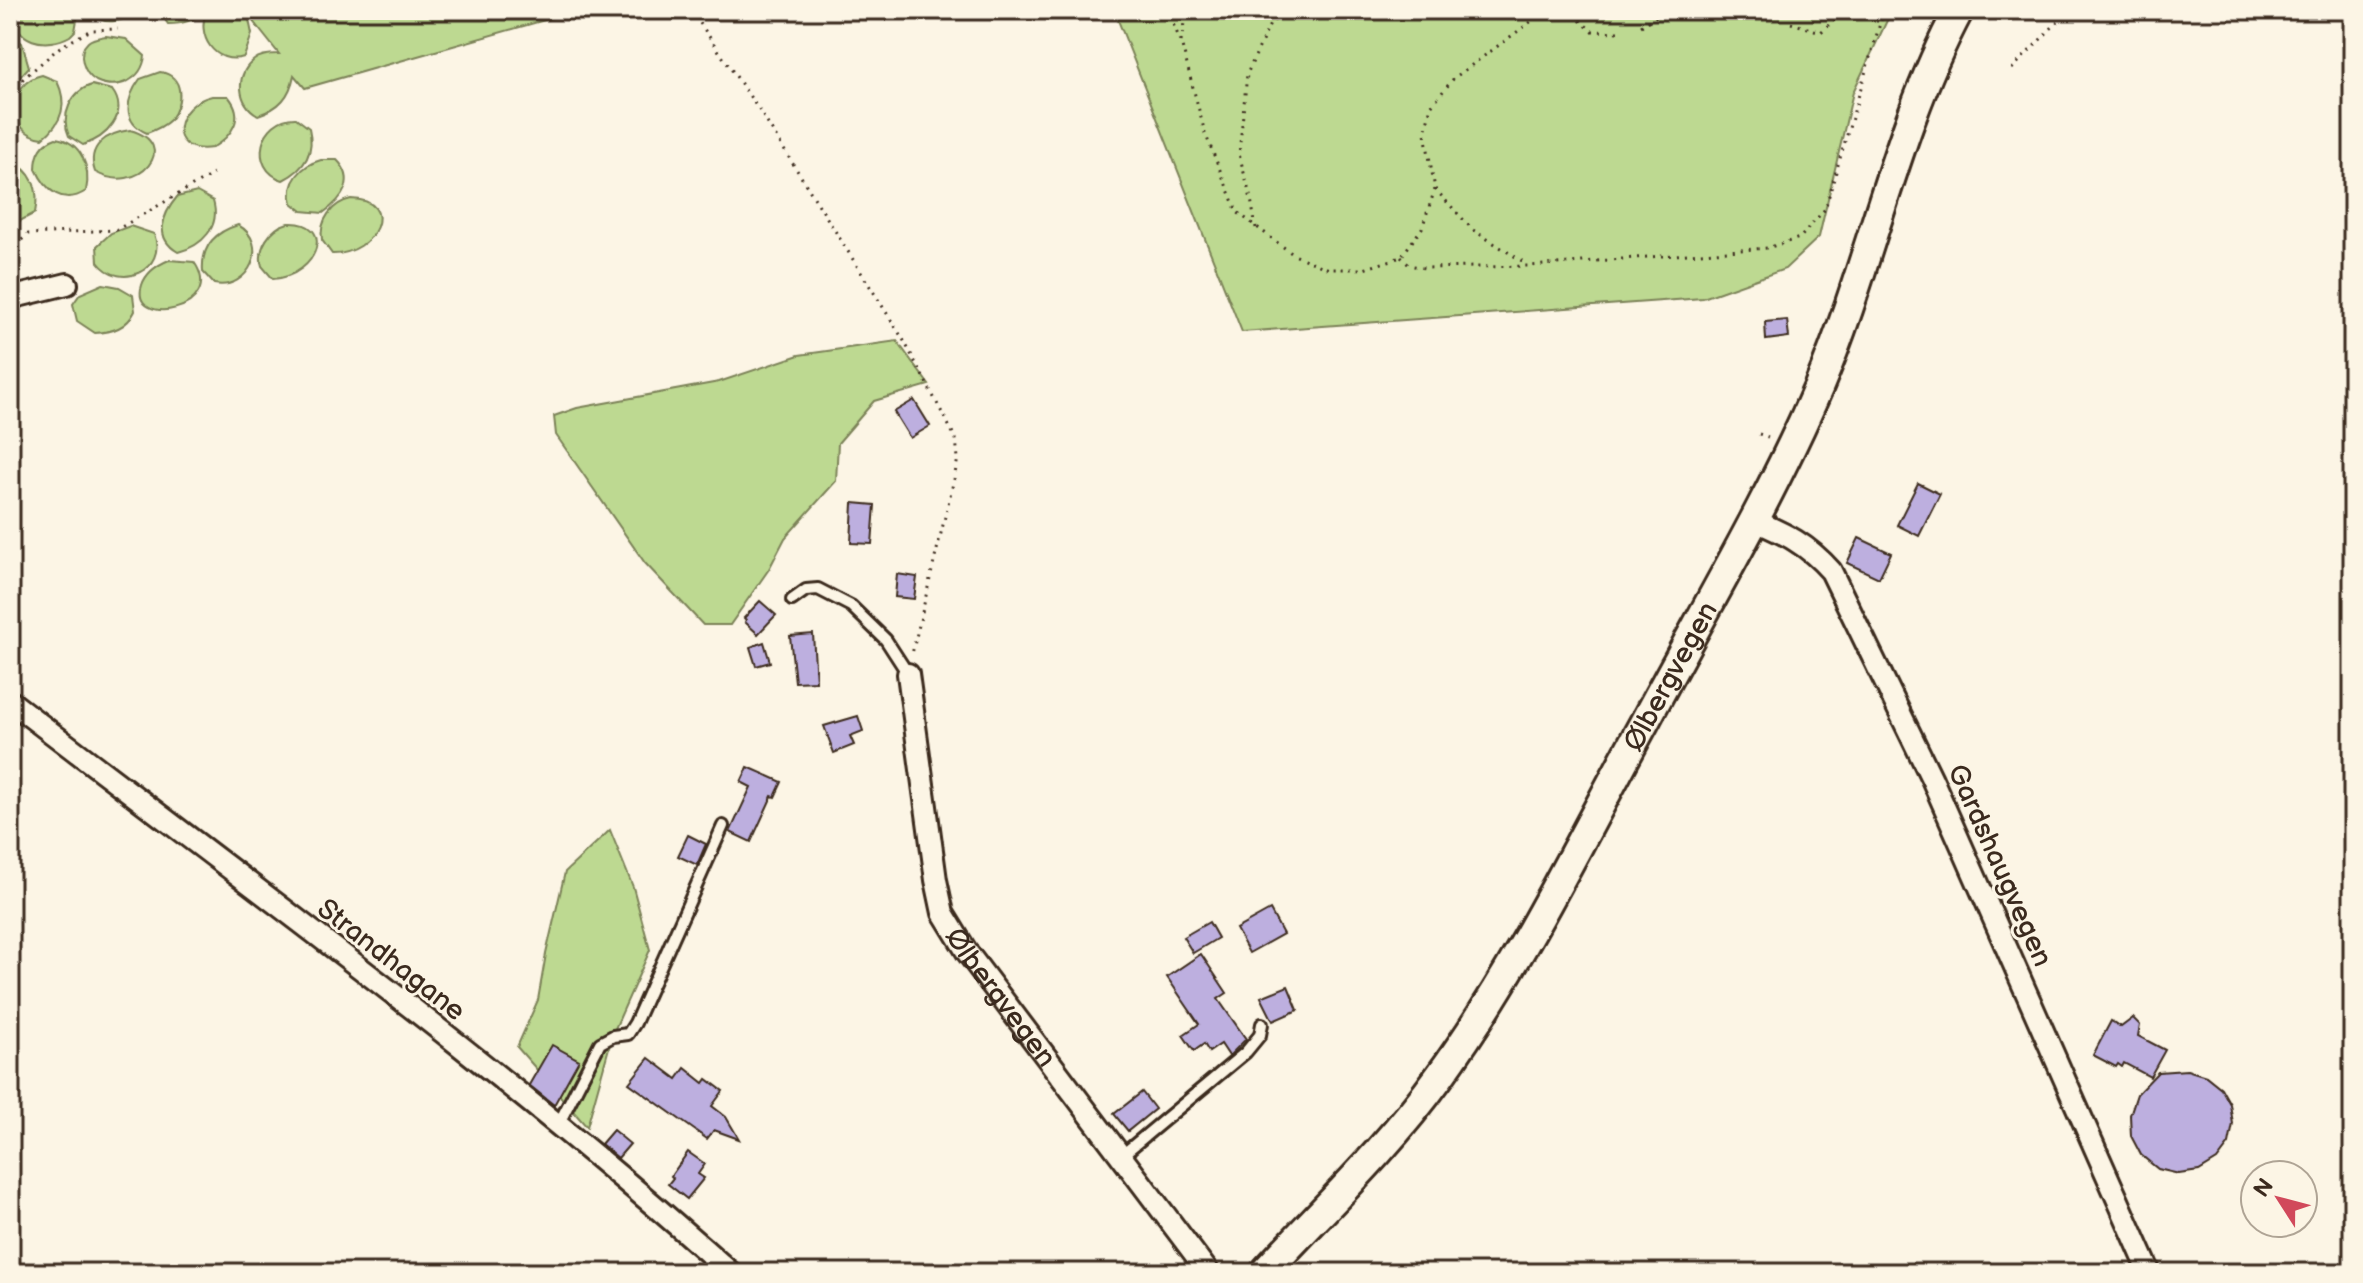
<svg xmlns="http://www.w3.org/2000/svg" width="2363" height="1283" font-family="'Balsamiq Sans',sans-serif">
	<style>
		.green { fill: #bdd991; stroke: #7c8258; stroke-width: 2 }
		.building { fill: #bdafdf; stroke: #3b2a1e; stroke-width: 2 }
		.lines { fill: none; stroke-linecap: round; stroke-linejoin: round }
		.service-casing { stroke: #3b2a1e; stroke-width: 16 }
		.minor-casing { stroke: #3b2a1e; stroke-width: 26 }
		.secondary-casing { stroke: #3b2a1e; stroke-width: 34 }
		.path { stroke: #3b2a1e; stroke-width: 3; stroke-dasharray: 2 6; stroke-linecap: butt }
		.service { stroke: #fcf5e5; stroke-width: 10 }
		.minor { stroke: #fcf5e5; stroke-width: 20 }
		.secondary { stroke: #fcf5e5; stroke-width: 28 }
		.labels { text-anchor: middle; stroke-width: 6; stroke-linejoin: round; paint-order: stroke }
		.street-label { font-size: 28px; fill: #3b2a1e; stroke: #fcf5e5 }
	</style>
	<rect width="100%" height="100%" fill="#fcf5e5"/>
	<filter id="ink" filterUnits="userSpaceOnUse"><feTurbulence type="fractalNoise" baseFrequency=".0125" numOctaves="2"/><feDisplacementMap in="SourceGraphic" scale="16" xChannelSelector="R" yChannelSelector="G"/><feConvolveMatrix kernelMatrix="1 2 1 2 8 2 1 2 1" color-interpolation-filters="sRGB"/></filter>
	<g filter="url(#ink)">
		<!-- green -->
		<g class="green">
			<path d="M 16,10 L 74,10 L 78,14 L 75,31 L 70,36 C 47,49 11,43 16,10 Z"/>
			<path d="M 87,10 L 140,10 C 123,23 102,27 87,10 Z"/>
			<path d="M 158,10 L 204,10 C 194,21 183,24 168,24 Z"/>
			<path d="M 207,10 L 580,10 L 305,88 L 294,75 C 290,96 280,108 258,115 C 237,103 235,75 254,60 C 261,54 272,54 279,54 L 248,15 L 252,34 L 244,57 C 215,66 195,35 207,10 Z"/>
			<polygon points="1114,10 1892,10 1853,92 1819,237 1785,269 1703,298 1242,332"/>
			<polygon points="10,33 22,43 29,67 18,79 11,82"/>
			<path d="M 106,36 L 126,39 L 145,56 C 142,80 118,91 96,81 C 84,74 76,53 88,42 C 92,38 100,37 106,36 Z"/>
			<path d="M 160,72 C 184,75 184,103 170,120 C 164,126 155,130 147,133 C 121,122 126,98 140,79 Z"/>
			<path d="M 42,75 L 57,81 C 68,104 62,123 43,138 C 5,134 7,82 42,75 Z"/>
			<path d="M 92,85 L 112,90 C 130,114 106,138 83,145 L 69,136 C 60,116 71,91 92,85 Z"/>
			<path d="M 212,96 L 228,96 C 246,117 232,136 212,148 C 164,155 174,104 212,96 Z"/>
			<path d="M 296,118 L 309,128 C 315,152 305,169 283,180 C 247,169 260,117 296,118 Z"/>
			<path d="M 130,130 C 182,144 139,197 95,172 C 86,146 107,133 130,130 Z"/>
			<path d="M 56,138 C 82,142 91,168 86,191 C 63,206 46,191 36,169 C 36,155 41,143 56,138 Z"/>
			<path d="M 321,160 L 337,160 C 357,180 343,199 323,213 L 302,211 L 292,203 C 286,182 302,165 321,160 Z"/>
			<path d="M 10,161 C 33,170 40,190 35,213 L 20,221 L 10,219 Z"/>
			<path d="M 197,192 L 213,201 C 221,227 202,246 178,252 C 154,238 162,215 177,197 Z"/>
			<path d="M 351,199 C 401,200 376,255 332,254 L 322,240 C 319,221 332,203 351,199 Z"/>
			<path d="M 288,223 C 336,220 319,276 273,279 L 262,266 C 257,248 270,228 288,223 Z"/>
			<path d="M 238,225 C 271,243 249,291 214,284 L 203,272 C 201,247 215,232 238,225 Z"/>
			<path d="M 130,226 L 154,234 C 168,269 120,292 98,262 L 97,246 L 111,233 Z"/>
			<path d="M 169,260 L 194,262 C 228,311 128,329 142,285 C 146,273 157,265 169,260 Z"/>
			<path d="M 103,284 L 119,287 L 133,295 L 135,311 C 127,328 112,332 95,333 L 77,321 L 73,304 L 80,294 Z"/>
			<polygon points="897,341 929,385 874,401 838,443 836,481 785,538 769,569 730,625 703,625 645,563 556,435 554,416 577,408 719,382 799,355"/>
			<polygon points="610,830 633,887 650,950 613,1033 587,1127 517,1047 538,1000 546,954 565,872"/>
		</g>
		<!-- building -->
		<g class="building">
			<polygon points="1787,320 1789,337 1766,340 1765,322"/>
			<polygon points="914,400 930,426 910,438 894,412"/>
			<polygon points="1918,483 1940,494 1919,536 1897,525"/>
			<polygon points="853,503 875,505 872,544 851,543"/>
			<polygon points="1859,538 1891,553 1879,578 1847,563"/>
			<polygon points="897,574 917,577 914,599 895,597"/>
			<polygon points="760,601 776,615 758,634 745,622 746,620 744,618"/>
			<polygon points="813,634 816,681 795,682 790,636"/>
			<polygon points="764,642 770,662 756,666 750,647"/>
			<polygon points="858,716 863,731 850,736 854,745 834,753 824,726"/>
			<polygon points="748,767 782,782 775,797 772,796 751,842 730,832 751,787 741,782"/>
			<polygon points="688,835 706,844 697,865 678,856"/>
			<polygon points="1270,910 1283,934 1249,953 1236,929"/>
			<polygon points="1209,922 1218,938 1193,953 1183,937"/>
			<polygon points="1201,954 1227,993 1218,999 1246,1039 1229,1056 1221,1044 1209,1052 1204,1044 1194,1051 1183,1035 1199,1024 1167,977"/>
			<polygon points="1288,986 1298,1010 1273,1021 1261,997"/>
			<polygon points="2133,1018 2140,1025 2138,1036 2165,1050 2150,1077 2124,1063 2122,1067 2118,1064 2116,1067 2093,1055 2111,1021 2121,1027"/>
			<polygon points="552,1045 579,1060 554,1105 529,1085"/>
			<polygon points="649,1058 677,1079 685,1068 704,1083 707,1079 723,1091 712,1106 726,1117 739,1139 714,1130 707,1139 629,1083"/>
			<polygon points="2187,1070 2206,1076 2221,1088 2230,1104 2233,1124 2229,1144 2217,1160 2199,1171 2179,1174 2158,1169 2141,1155 2131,1136 2130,1115 2137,1094 2158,1072"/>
			<polygon points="1142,1092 1155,1109 1128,1131 1114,1114"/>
			<polygon points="613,1130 630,1144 618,1158 601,1144"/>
			<polygon points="688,1152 705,1164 698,1174 704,1178 687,1199 668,1184 673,1178 671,1176"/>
		</g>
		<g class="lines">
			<defs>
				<g id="service">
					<polyline points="792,600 806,590 818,589 851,606 886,640 908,674"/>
					<polyline points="558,1125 600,1043 613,1036 628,1034 635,1023 723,826"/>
					<polyline points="1121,1156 1246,1052 1260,1035 1262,1024"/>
				</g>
				<g id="minor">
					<polyline points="10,298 67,284"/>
					<path d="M 1753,520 C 1786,534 1807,544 1831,571 L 1932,779 L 2150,1273"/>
					<path id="s1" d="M 908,674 L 936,880 L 943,913 L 967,952 L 1209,1273"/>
					<path d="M 10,701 C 253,888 503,1068 731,1273"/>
				</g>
				<g id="secondary">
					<path id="s2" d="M 1264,1273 C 1323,1209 1388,1148 1439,1077 C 1519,967 1579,842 1644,723 C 1703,612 1769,502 1819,386 C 1871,263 1895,129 1959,10"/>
				</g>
			</defs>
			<!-- service casing -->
			<use href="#service" class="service-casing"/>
			<!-- minor casing -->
			<use href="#minor" class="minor-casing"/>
			<!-- secondary casing -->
			<use href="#secondary" class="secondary-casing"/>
			<!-- path -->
			<g class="path">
				<polyline points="691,10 761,113 903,339 956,439 958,458 954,479 912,654"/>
				<polyline points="1167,10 1181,42 1205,133 1237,212 1294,255 1329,269 1364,269 1401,257 1422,228 1435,189 1425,133 1431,106 1454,78 1547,10"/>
				<polyline points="1559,10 1574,15 1594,10"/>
				<polyline points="1763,10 1772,14"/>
				<polyline points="1574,15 1592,31 1620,32"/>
				<polyline points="1791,23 1821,32 1845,10"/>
				<polyline points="1641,26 1660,14 1661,10"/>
				<polyline points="1181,42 1186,10"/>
				<polyline points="2012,69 2069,10"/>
				<polyline points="10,90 60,47 91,30 118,29"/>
				<polyline points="1435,189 1473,230 1527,264"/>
				<polyline points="1256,228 1251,199 1239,154 1247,74 1270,24 1286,10"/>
				<polyline points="10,251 28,234 116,230 213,174"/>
				<polyline points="1401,257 1409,265 1424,268 1530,266 1767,248 1800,238 1825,209 1884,10"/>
				<polyline points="1759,434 1768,437"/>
			</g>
			<!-- service -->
			<use href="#service" class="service"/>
			<!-- minor -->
			<use href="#minor" class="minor"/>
			<!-- secondary -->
			<use href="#secondary" class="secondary"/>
		</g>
	</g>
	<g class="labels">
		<!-- street labels -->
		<g class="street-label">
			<text dy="10" stroke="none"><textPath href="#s2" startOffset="726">Ølbergvegen</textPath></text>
			<text transform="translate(2001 865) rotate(66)" y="10">Gardshaugvegen</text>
			<text transform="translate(392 959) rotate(38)" y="10">Strandhagane</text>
			<text dy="10" stroke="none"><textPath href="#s1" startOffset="344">Ølbergvegen</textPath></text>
		</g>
	</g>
	<!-- margin -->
	<rect width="2363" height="1283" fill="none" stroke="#fcf5e5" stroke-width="40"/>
	<rect x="20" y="20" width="2323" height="1243" fill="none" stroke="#3b2a1e" stroke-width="3" filter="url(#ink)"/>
	<!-- north arrow -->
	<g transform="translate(2279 1199) rotate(306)"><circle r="38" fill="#fcf5e5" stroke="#afa495" stroke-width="2"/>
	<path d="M0-6L14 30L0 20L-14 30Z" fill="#d1495b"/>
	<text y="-12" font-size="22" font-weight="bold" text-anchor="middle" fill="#3b2a1e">N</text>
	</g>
</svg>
